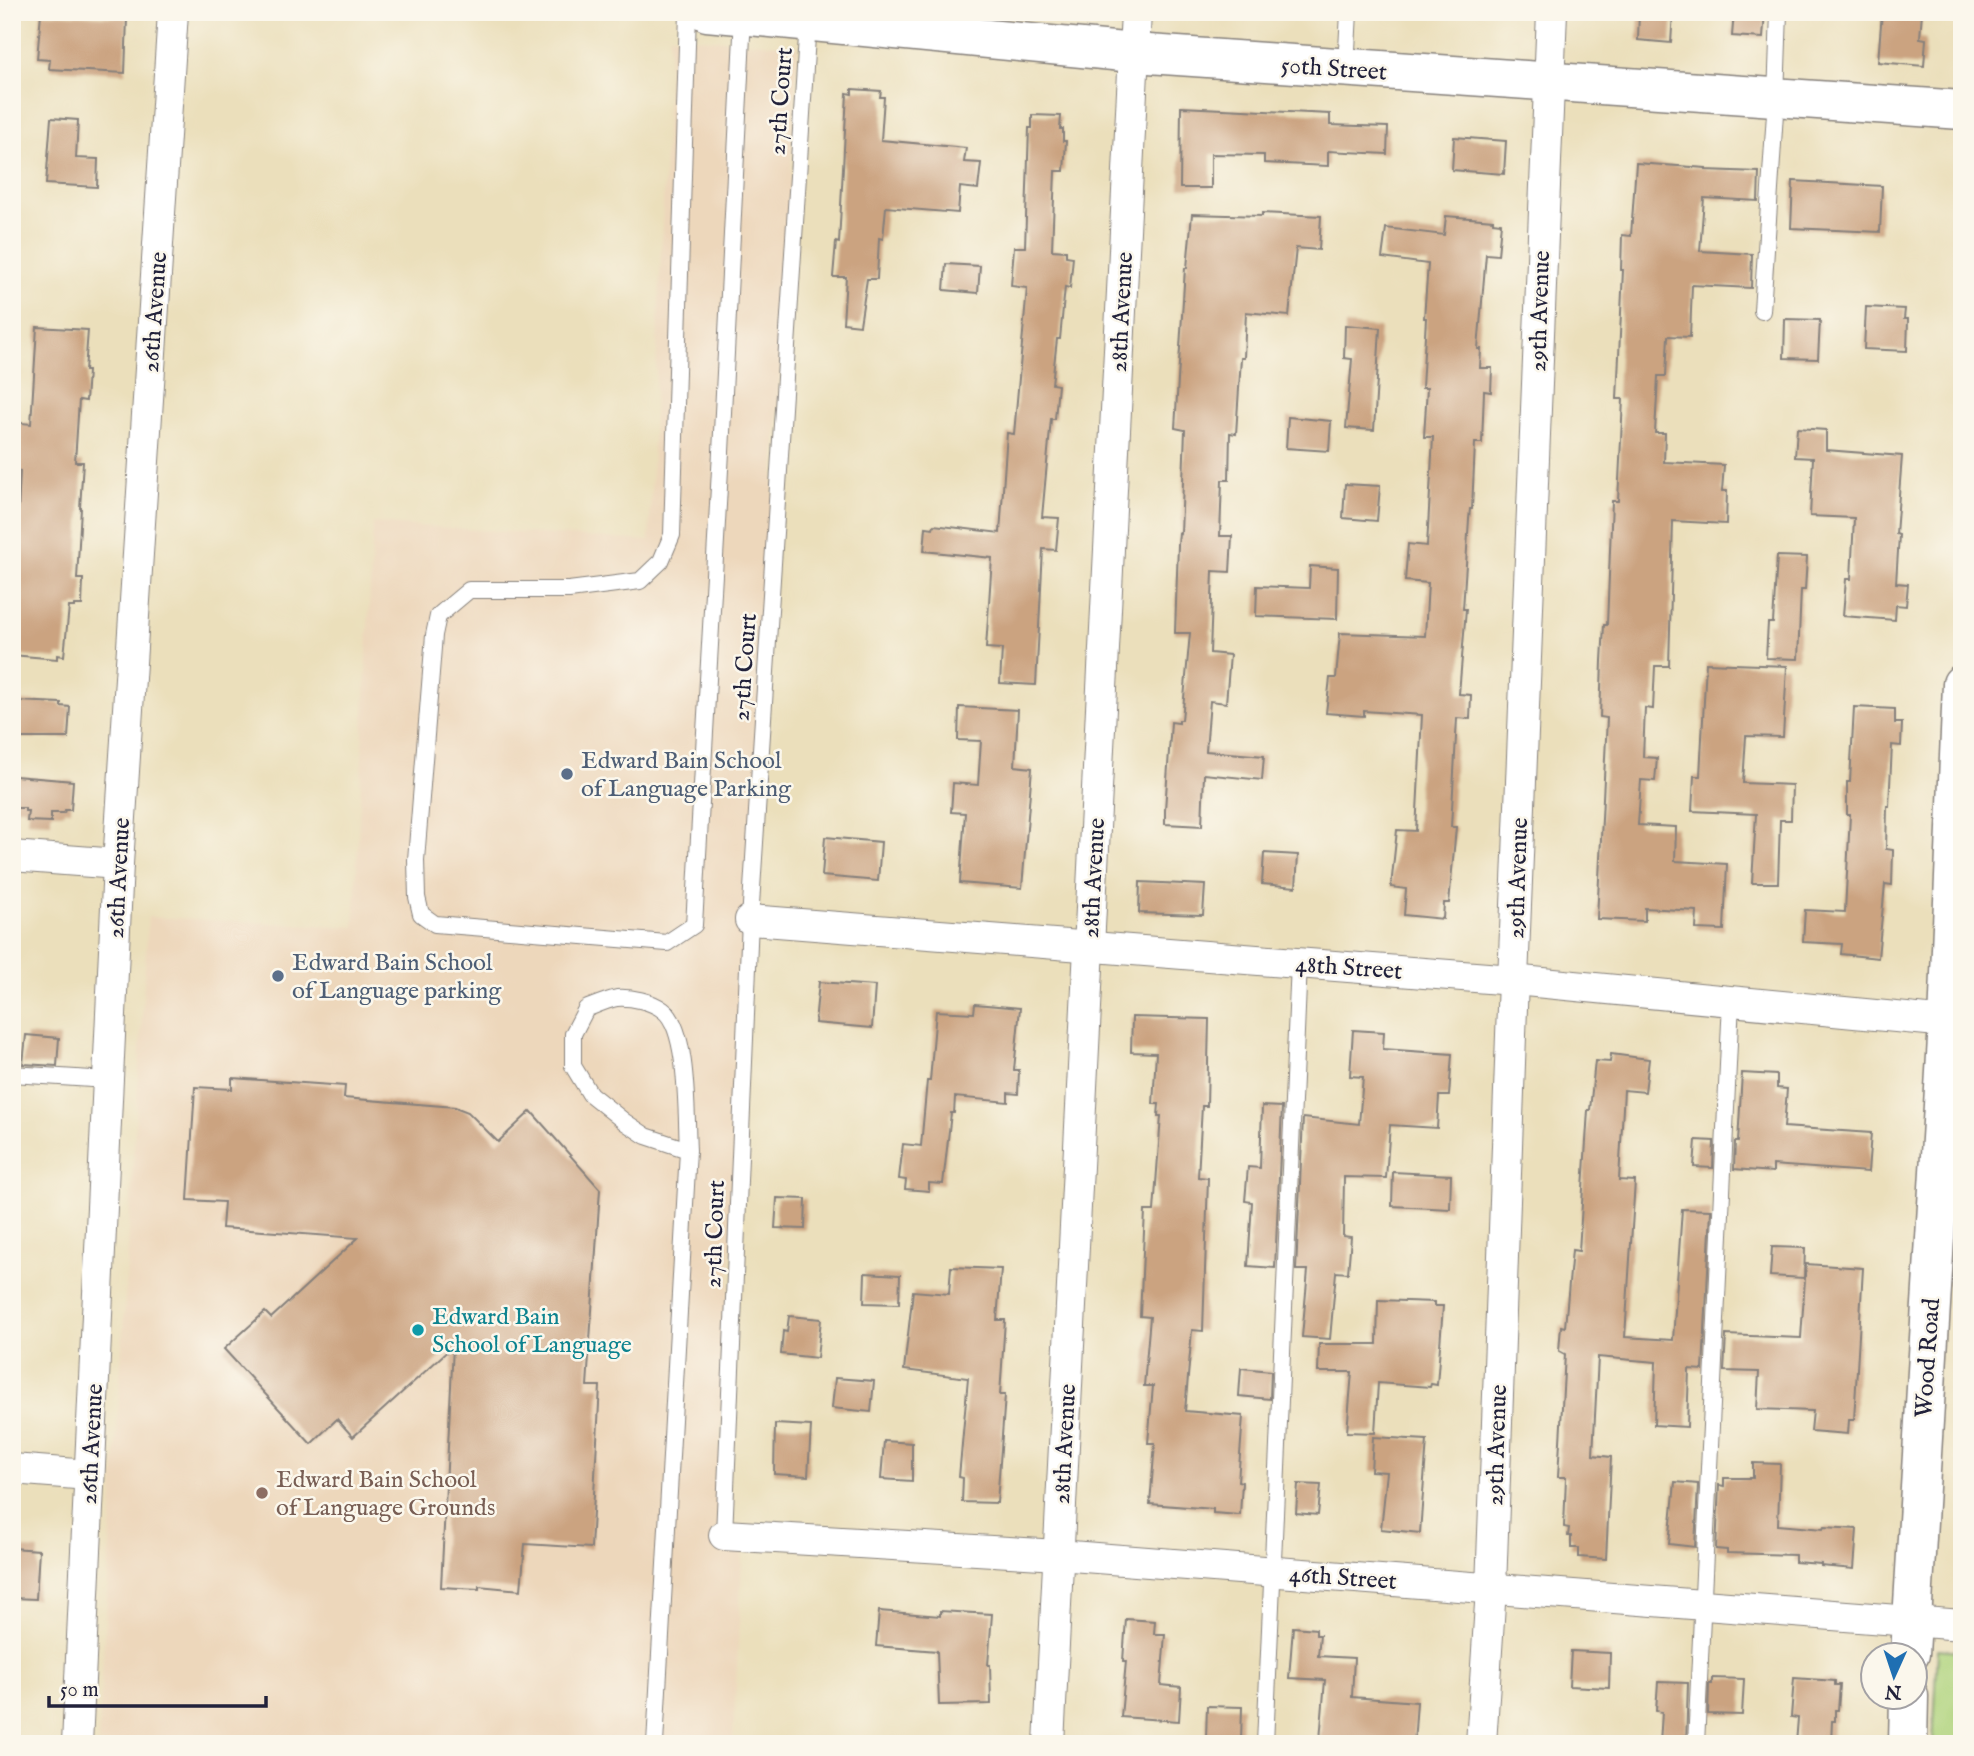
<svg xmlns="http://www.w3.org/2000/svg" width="1974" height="1756" font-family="'IM FELL English',serif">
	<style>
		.built { fill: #edd7bb }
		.green { fill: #afd37c; stroke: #687a5c; stroke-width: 2 }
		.building { fill: #cba380 }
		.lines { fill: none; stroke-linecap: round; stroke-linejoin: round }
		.service-casing { stroke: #86807b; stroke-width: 18 }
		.minor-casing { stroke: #86807b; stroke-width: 32 }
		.tertiary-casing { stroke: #86807b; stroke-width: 41 }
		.service { stroke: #fff; stroke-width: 16 }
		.minor { stroke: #fff; stroke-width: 30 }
		.tertiary { stroke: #fff; stroke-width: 38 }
		.service-dot { fill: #5c6f8a; stroke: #fbf7ec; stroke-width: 2.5 }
		.culture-dot { fill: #0f9aa8; stroke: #fbf7ec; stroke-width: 2.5 }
		.education-dot { fill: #8d6e63; stroke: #fbf7ec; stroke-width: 2.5 }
		.labels { text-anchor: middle; stroke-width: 5; stroke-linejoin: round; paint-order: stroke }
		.street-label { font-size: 24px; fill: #22223b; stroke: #fbf7ec }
		.service-label { font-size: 24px; fill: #4e5e75; stroke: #fbf7ec; text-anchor: start }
		.culture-label { font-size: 24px; fill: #0d838f; stroke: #fbf7ec; text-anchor: start }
		.education-label { font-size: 24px; fill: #785e54; stroke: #fbf7ec; text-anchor: start }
	</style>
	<rect width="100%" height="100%" fill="#fbf7ec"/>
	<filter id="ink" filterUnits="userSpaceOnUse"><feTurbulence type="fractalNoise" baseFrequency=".0143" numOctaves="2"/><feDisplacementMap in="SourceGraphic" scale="14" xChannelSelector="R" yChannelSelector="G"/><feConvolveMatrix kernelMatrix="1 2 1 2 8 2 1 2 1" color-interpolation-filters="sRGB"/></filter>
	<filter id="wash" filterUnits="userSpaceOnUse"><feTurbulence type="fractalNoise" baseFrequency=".00686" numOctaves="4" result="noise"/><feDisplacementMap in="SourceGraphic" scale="28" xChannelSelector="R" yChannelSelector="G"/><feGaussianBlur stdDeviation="1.57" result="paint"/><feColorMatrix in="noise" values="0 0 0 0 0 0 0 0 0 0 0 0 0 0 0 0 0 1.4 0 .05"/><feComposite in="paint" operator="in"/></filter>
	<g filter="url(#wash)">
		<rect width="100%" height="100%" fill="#ebdfbb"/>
		<!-- built -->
		<polygon class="built" points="670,36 798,46 718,1490 721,1525 743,1543 733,1744 98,1744 148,917 354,927 373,523 649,541"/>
		<!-- green -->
		<polygon class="green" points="1938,1649 1962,1651 1962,1744 1933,1744"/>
		<g id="blocks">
			<!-- building -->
			<g class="building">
				<polygon points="1639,12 1673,12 1671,43 1638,40"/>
				<polygon points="1734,12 1765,12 1763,38 1732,36"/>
				<polygon points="1882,12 1922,12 1920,38 1926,39 1924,66 1878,62"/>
				<polygon points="41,13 127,18 125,73 49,69 50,60 37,59"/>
				<polygon points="852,89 881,91 880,97 884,97 881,140 966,148 964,162 981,163 978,189 960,187 958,213 886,207 883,239 879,238 877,279 867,279 860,325 843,323 846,277 833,277 836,242 839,243 847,93 852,94"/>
				<polygon points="1181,107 1330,114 1330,125 1388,127 1387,154 1328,151 1328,166 1264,163 1264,155 1211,154 1211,188 1180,188"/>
				<polygon points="1032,115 1061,116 1060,129 1063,129 1063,141 1066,141 1064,171 1055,171 1052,250 1066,251 1066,256 1073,257 1070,288 1065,287 1060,339 1057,339 1052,384 1058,385 1055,419 1051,419 1042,517 1059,518 1056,550 1043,549 1036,685 1000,683 1002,649 986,648 992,558 924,551 926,527 933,528 934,525 1000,533 1007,433 1014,434 1027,288 1011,286 1014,247 1025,247 1029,128 1032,128"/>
				<polygon points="51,118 78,120 76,158 98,159 97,187 46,184"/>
				<polygon points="1454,137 1506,141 1504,174 1452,170"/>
				<polygon points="1636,163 1706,168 1706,170 1759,172 1758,201 1704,198 1700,251 1752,254 1751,288 1692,285 1690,337 1668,336 1666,376 1658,376 1655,433 1665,433 1664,462 1724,465 1722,491 1727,491 1726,524 1673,521 1669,666 1655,666 1653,709 1645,708 1643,757 1657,758 1655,781 1641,780 1638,825 1676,827 1675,861 1727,864 1724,930 1696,929 1697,911 1645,908 1645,921 1597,919 1607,718 1600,717 1602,661 1604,625 1607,625 1612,501 1618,501 1623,399 1617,399 1623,270 1621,270 1622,235 1631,236"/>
				<polygon points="1793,181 1882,186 1880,232 1791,228"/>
				<polygon points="1262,213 1321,216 1319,250 1296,248 1289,316 1246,312 1244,358 1241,358 1236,434 1230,433 1229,480 1222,480 1220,536 1232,536 1230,572 1213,571 1210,653 1230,655 1226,703 1210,701 1206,751 1264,756 1262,780 1204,774 1202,826 1165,824 1165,810 1171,722 1179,723 1179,720 1182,720 1190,633 1175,633 1178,545 1179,533 1181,534 1185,430 1175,428 1185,268 1187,268 1192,214 1262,216"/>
				<polygon points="1446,216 1493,220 1493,222 1501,223 1498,255 1486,254 1478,349 1481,349 1480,368 1492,368 1491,392 1484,391 1482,443 1475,443 1472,509 1470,509 1469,519 1463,609 1466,609 1459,694 1471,695 1470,719 1457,718 1451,827 1456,827 1449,903 1444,903 1443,919 1404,915 1406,889 1391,887 1397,830 1416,831 1422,715 1364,711 1364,716 1326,713 1330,678 1336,678 1340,633 1425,636 1428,583 1405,581 1408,544 1427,546 1433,437 1424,437 1427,388 1422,388 1426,318 1424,318 1428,264 1382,258 1386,228 1444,235"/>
				<polygon points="946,264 980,266 978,293 944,290"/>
				<polygon points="1866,307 1905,309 1904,319 1908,319 1907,351 1864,349"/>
				<polygon points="1785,319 1820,320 1818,359 1784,358"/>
				<polygon points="1345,325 1380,328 1374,430 1346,428 1352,359 1344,358"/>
				<polygon points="37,327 88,330 85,371 88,371 86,401 79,400 75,462 83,462 80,508 81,508 77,579 83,579 82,605 74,605 74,607 69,607 64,656 57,655 57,659 12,655 12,513 18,513 20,471 12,470 12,422 31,424"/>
				<polygon points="1288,417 1331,421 1329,451 1286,448"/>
				<polygon points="1797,428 1826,430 1826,450 1902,456 1896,534 1899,535 1896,583 1908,584 1906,606 1896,605 1895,620 1843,616 1846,579 1851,579 1854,518 1810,516 1813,458 1795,457"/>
				<polygon points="1345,484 1380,486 1377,521 1343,518"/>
				<polygon points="1777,556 1807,557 1805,590 1801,590 1798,659 1766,658 1768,623 1773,623"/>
				<polygon points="1310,566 1338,568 1337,619 1256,616 1257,586 1309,588"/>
				<polygon points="1706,663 1787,666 1783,737 1746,736 1743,783 1792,785 1791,820 1780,820 1778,883 1752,883 1756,814 1692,811 1694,776 1700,776"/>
				<polygon points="17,701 61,703 61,706 70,707 68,738 18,738 12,737 12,704 17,705"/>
				<polygon points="959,707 1018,710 1015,766 1032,768 1022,888 960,883 965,813 951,812 953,783 978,785 981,741 958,740"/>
				<polygon points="1854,707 1895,709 1895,723 1902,723 1901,746 1892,745 1889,806 1887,806 1886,849 1893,850 1892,885 1885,884 1878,958 1841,954 1842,944 1803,942 1805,910 1845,912 1850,815 1847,815 1847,782 1850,782"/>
				<polygon points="15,776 73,781 71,810 65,810 64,813 51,813 51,822 27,821 28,811 25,811 25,808 13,808"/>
				<polygon points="825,837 881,842 878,881 822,876"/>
				<polygon points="1264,853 1298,855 1296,887 1262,884"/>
				<polygon points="1140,882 1205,885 1203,915 1139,913"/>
				<polygon points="819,982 875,986 872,1028 815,1023"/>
				<polygon points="975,1004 1020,1008 1014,1070 1019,1070 1018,1094 1008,1093 1008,1102 955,1097 954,1113 951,1113 943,1184 929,1183 929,1191 905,1189 906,1180 899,1179 903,1144 921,1146 927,1081 930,1081 936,1011 974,1013"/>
				<polygon points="1132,1017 1209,1019 1207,1106 1202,1106 1198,1177 1208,1178 1203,1331 1192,1330 1185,1411 1243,1416 1238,1481 1242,1482 1240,1515 1213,1513 1213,1509 1150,1504 1155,1443 1148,1443 1153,1386 1144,1386 1150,1317 1140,1316 1145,1211 1154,1211 1161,1116 1158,1116 1159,1104 1153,1104 1156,1053 1131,1052"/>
				<polygon points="1353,1030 1384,1032 1383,1049 1452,1054 1449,1096 1439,1096 1437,1128 1390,1125 1386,1178 1344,1177 1343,1236 1351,1237 1348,1273 1336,1272 1330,1339 1302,1337 1308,1270 1296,1270 1303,1118 1359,1124 1363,1077 1350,1076"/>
				<polygon points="26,1035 59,1038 57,1066 23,1064"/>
				<polygon points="1611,1054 1649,1059 1645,1092 1624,1090 1619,1180 1635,1181 1625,1337 1673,1340 1682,1209 1711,1210 1703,1370 1689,1369 1687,1427 1654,1425 1656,1362 1598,1357 1593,1455 1611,1457 1606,1559 1579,1557 1579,1548 1571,1548 1571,1536 1568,1536 1569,1528 1564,1527 1566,1477 1558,1477 1565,1354 1559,1351 1561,1326 1565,1327 1572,1250 1579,1251 1588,1110 1590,1110 1595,1061 1610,1062"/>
				<polygon points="1742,1073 1777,1075 1777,1088 1787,1089 1784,1127 1871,1133 1868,1172 1773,1165 1773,1172 1734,1169 1735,1142 1738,1142"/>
				<polygon points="232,1078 345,1086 344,1098 455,1107 468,1112 498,1142 531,1111 600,1189 587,1386 600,1386 591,1548 525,1544 521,1590 479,1586 479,1589 441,1587 453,1346 353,1437 337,1419 311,1444 224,1349 265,1312 271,1318 358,1238 222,1228 224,1202 188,1200 195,1087 232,1089"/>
				<polygon points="1262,1106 1282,1107 1275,1268 1248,1266 1252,1202 1245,1201 1248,1167 1260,1168"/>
				<polygon points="1696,1140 1714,1141 1713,1168 1694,1167"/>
				<polygon points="1393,1172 1451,1175 1450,1209 1392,1206"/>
				<polygon points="777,1198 806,1199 805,1229 775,1228"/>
				<polygon points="1772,1247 1805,1248 1804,1278 1770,1276"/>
				<polygon points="1806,1264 1863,1268 1854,1420 1849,1420 1848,1434 1811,1431 1813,1411 1757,1409 1759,1372 1724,1371 1726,1335 1801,1338"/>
				<polygon points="951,1267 1001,1269 997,1320 1005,1320 1000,1395 1005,1395 997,1503 962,1502 963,1478 959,1477 968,1378 904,1370 913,1291 949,1294"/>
				<polygon points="865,1273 900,1275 899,1304 864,1303"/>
				<polygon points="1378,1300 1434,1302 1434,1306 1443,1306 1437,1385 1431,1384 1430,1387 1378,1383 1375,1433 1347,1432 1352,1372 1318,1372 1319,1344 1377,1344"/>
				<polygon points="789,1316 821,1319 817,1358 781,1354 783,1331 787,1332"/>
				<polygon points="1241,1368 1271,1371 1270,1399 1239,1396"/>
				<polygon points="835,1378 874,1381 871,1412 832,1408"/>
				<polygon points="775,1424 811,1426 808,1476 774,1474"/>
				<polygon points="1373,1437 1427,1440 1420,1533 1381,1529 1387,1472 1371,1471"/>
				<polygon points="884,1441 912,1443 912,1481 881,1479"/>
				<polygon points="1753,1463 1780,1464 1778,1525 1823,1529 1824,1527 1857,1529 1854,1569 1821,1566 1821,1564 1795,1562 1795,1555 1727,1553 1727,1550 1716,1549 1719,1485 1724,1486 1724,1478 1753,1478"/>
				<polygon points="1675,1482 1698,1484 1695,1547 1669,1544"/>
				<polygon points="1298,1484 1321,1485 1318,1515 1296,1513"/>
				<polygon points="12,1548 39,1550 36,1599 12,1598"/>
				<polygon points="879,1611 940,1616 940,1611 992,1614 988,1665 990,1665 991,1704 939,1705 937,1651 876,1646"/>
				<polygon points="1126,1619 1155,1621 1154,1634 1165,1634 1161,1685 1181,1687 1179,1721 1121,1717 1126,1661 1123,1661"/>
				<polygon points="1293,1627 1316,1629 1316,1635 1320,1635 1318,1656 1354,1658 1352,1697 1417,1702 1414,1744 1350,1744 1350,1742 1320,1740 1325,1680 1289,1678"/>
				<polygon points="1571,1651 1610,1653 1609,1688 1569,1686"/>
				<polygon points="1712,1678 1744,1679 1742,1715 1708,1714 1709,1684 1712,1684"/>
				<polygon points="1794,1678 1835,1681 1835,1685 1840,1685 1838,1710 1835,1710 1835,1721 1832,1721 1831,1744 1796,1744 1798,1718 1791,1717"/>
				<polygon points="1658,1682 1688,1683 1686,1744 1660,1744 1662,1712 1656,1711"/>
				<polygon points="1207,1706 1242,1707 1241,1741 1206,1739"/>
			</g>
		</g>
	</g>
	<g filter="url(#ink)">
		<use href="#blocks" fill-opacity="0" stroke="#86807b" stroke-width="2"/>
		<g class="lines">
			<defs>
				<g id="service">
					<polyline points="688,12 672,535 661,561 640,581 569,590 469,590 438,616 434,635 416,860 417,897 421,914 435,924 667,943 694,925 721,452 743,16"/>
					<polyline points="1346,69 1349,12"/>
					<polyline points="1762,311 1776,98 1779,12"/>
					<polyline points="12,1074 108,1080"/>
					<polyline points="724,1535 750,920 808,21"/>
					<path d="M 655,1744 L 688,1150 C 686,1119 689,1029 663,1010 C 651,1001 631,997 617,998 C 607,1000 596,1005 586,1009 L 573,1034 L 573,1066 L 590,1094 L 625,1122 L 646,1136 L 688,1150"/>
					<polyline points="1265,1744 1299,963"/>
					<polyline points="1696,1744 1731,1001"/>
				</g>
				<g id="minor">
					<polyline points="12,856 118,864"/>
					<polyline points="750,920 1513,980 1948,1022"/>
					<polyline points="12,1469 89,1475"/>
					<polyline points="724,1535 1058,1555 1962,1625"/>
					<polyline points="77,1744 118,864 173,12"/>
					<polyline points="1049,1744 1136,12"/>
					<polyline points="1481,1744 1491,1588 1513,980 1552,12"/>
				</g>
				<g id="tertiary">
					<polyline points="707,12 1134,53 1962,110"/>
					<polyline points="1910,1654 1948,1022 1962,684"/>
					<polyline points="1908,1744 1909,1696"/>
				</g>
			</defs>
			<!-- service casing -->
			<use href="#service" class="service-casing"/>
			<!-- minor casing -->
			<use href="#minor" class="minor-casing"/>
			<!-- tertiary casing -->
			<use href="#tertiary" class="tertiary-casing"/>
			<!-- service -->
			<use href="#service" class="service"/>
			<!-- minor -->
			<use href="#minor" class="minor"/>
			<!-- tertiary -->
			<use href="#tertiary" class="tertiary"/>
		</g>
	</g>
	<!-- markers -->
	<g class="service-dot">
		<circle cx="567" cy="774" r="7"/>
		<circle cx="278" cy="976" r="7"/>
	</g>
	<circle class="culture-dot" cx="418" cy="1330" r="7"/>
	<circle class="education-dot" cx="262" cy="1493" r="7"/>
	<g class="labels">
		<!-- street labels -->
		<g class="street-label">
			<text transform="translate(1334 68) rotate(4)" y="8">50th Street</text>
			<text transform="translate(780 101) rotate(-86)" y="8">27th Court</text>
			<text transform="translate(1539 311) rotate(-88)" y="8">29th Avenue</text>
			<text transform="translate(154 312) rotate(-86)" y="8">26th Avenue</text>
			<text transform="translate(1121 312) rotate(-87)" y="8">28th Avenue</text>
			<text transform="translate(744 667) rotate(-86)" y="8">27th Court</text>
			<text transform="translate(118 878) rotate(-87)" y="8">26th Avenue</text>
			<text transform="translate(1093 878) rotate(-87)" y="8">28th Avenue</text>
			<text transform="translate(1517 878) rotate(-88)" y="8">29th Avenue</text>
			<text transform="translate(1349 967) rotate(4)" y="8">48th Street</text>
			<text transform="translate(714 1234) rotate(-88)" y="8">27th Court</text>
			<text transform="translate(1927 1358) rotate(-86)" y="8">Wood Road</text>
			<text transform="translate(91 1444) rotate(-87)" y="8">26th Avenue</text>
			<text transform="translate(1064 1444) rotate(-87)" y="8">28th Avenue</text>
			<text transform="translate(1496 1445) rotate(-88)" y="8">29th Avenue</text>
			<text transform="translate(1343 1577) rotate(4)" y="8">46th Street</text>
		</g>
		<!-- service labels -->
		<g class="service-label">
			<text x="581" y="768">Edward Bain School<tspan x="581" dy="28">of Language Parking</tspan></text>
			<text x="292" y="970">Edward Bain School<tspan x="292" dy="28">of Language parking</tspan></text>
		</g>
		<!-- culture labels -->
		<g class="culture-label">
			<text x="432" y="1324">Edward Bain<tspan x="432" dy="28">School of Language</tspan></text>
		</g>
		<!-- education labels -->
		<g class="education-label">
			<text x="276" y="1487">Edward Bain School<tspan x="276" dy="28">of Language Grounds</tspan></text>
		</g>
	</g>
	<!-- margin -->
	<rect width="1974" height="1756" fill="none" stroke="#fbf7ec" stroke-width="42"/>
	<!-- north arrow -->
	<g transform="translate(1894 1676) rotate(183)"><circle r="33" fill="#fbf7ec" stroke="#a4a2a5" stroke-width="2"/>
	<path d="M0-5L12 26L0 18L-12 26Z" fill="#1f6fb2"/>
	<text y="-10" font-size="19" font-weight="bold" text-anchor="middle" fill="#22223b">N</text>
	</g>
	<!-- scale -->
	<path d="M49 1696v10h217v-10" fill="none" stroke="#22223b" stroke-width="3.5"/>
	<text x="60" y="1696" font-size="21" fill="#22223b" stroke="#fbf7ec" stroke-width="5" paint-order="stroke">50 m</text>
</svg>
